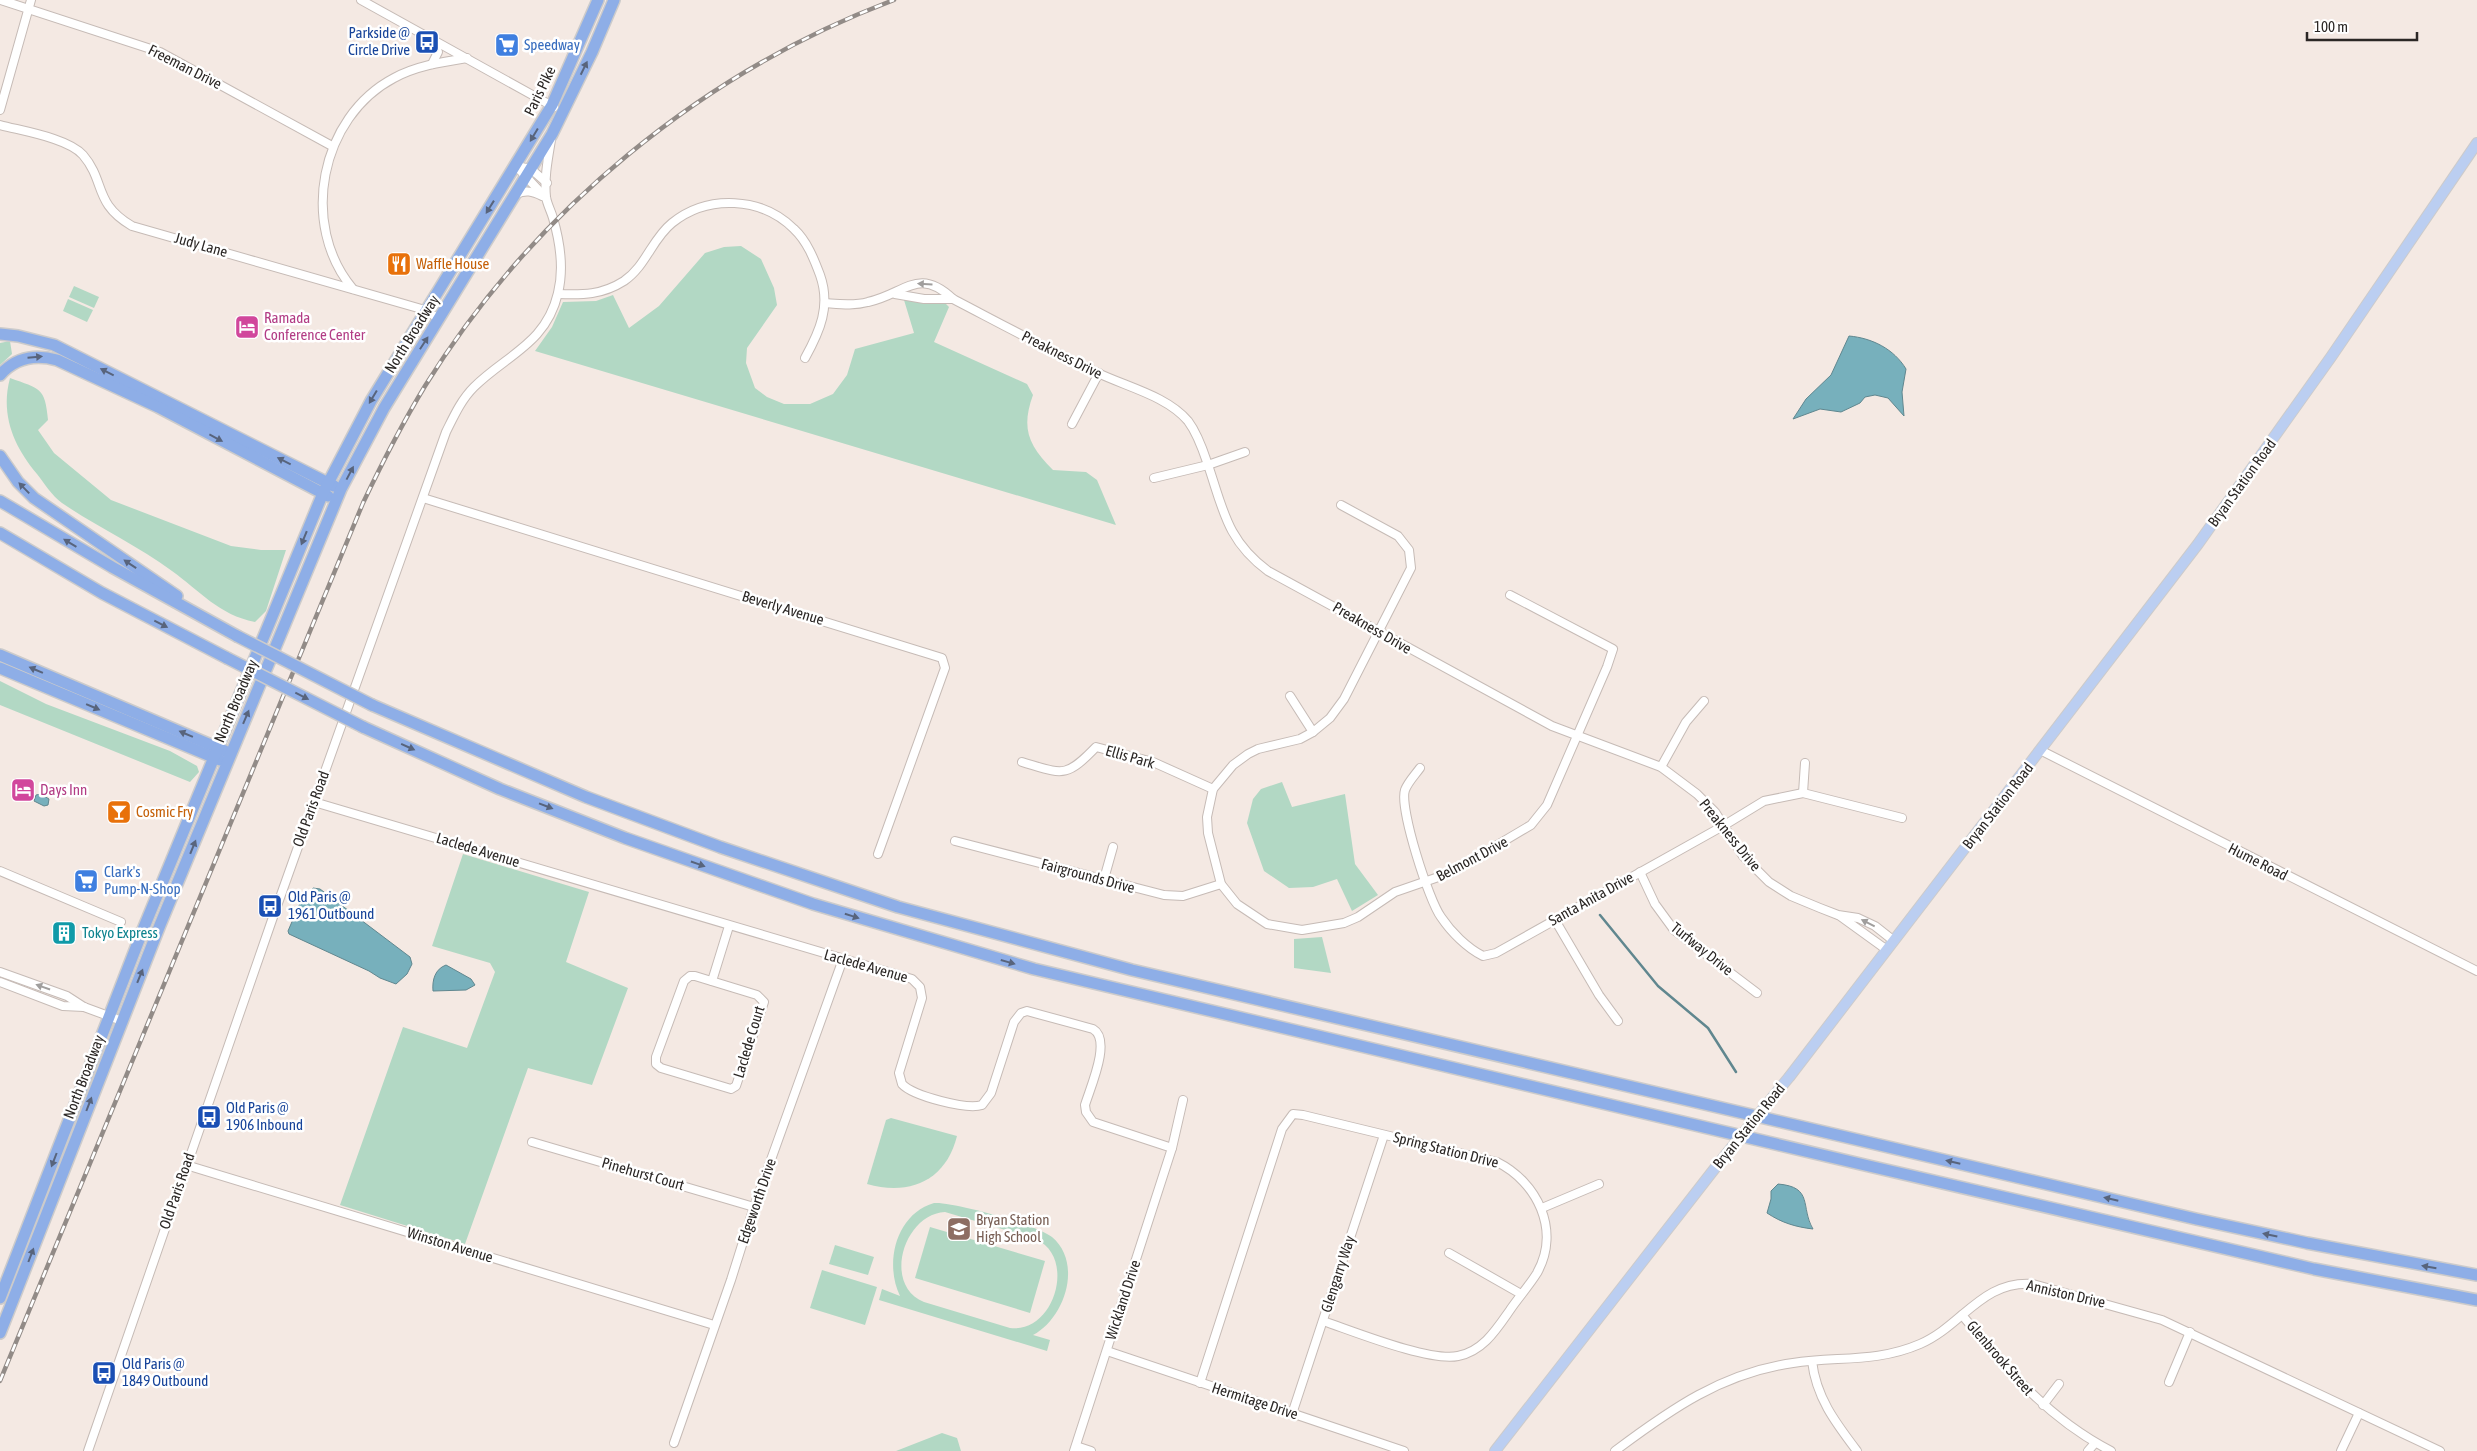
<svg xmlns="http://www.w3.org/2000/svg" width="2477" height="1451" font-family="'Asap Condensed',sans-serif">
	<style>
		.green { fill: #b2d8c4; fill-rule: evenodd }
		.water { fill: #77b0bc; stroke: #60878f }
		.lines { fill: none; stroke-linecap: round; stroke-linejoin: round }
		.stream { stroke: #60878f; stroke-width: 2.5 }
		.minor-casing { stroke: #c6bbb6; stroke-width: 10 }
		.major-casing { stroke: #cccbcb; stroke-width: 12 }
		.highway-casing { stroke: #cccbcb; stroke-width: 14 }
		.minor { stroke: #fff; stroke-width: 8 }
		.major { stroke: #bbcef1; stroke-width: 10 }
		.highway { stroke: #8eaee7; stroke-width: 11 }
		.rail-casing { stroke: #928b87; stroke-width: 4.5 }
		.rail { stroke: #fff; stroke-width: 2.5; stroke-dasharray: 8; stroke-linecap: butt }
		.major-bridge-casing { stroke: #cccbcb; stroke-width: 12; stroke-linecap: butt }
		.highway-bridge-casing { stroke: #cccbcb; stroke-width: 14; stroke-linecap: butt }
		.major-bridge { stroke: #bbcef1; stroke-width: 10 }
		.highway-bridge { stroke: #8eaee7; stroke-width: 11 }
		.oneway { fill: #58647c }
		.oneway2 { fill: #a09e9d }
		.labels { text-anchor: middle; stroke-width: 5; stroke-linejoin: round; paint-order: stroke }
		.transit-label { font-size: 15px; fill: #164399; stroke: #fff; text-anchor: start }
		.shop-label { font-size: 15px; fill: #366cbe; stroke: #fff; text-anchor: start }
		.street-label { font-size: 15px; fill: #2b2725; stroke: #fff }
		.food-label { font-size: 15px; fill: #c56008; stroke: #fff; text-anchor: start }
		.hotel-label { font-size: 15px; fill: #b23c85; stroke: #fff; text-anchor: start }
		.culture-label { font-size: 15px; fill: #0d838f; stroke: #fff; text-anchor: start }
		.education-label { font-size: 15px; fill: #785e54; stroke: #fff; text-anchor: start }
	</style>
	<rect width="100%" height="100%" fill="#f4e9e3"/>
	<!-- green -->
	<g class="green">
		<path d="M 741,246 L 761,259 L 774,288 L 777,305 L 747,348 L 746,363 L 755,388 L 767,397 L 784,404 L 810,404 L 833,394 L 847,375 L 855,349 L 914,333 L 904,300 L 945,303 L 949,307 L 934,342 L 1027,384 L 1033,395 C 1021,428 1028,445 1053,470 L 1086,472 L 1097,480 L 1116,525 L 535,351 L 552,327 L 563,302 L 596,301 L 613,295 L 629,328 L 659,306 L 705,253 L 724,247 Z"/>
		<polygon points="74,286 99,297 94,308 69,297"/>
		<polygon points="68,299 93,310 87,322 63,311"/>
		<polygon points="10,341 12,354 0,365 0,343"/>
		<path d="M 10,378 C 40,389 45,387 48,420 L 38,430 L 54,453 L 111,500 L 231,546 L 261,550 L 286,550 L 266,611 L 255,622 C 219,615 200,591 172,571 C 137,545 97,527 62,503 C 52,496 44,483 37,474 C 14,447 0,415 10,378 Z"/>
		<polygon points="0,681 46,704 170,751 197,766 199,772 190,782 0,705"/>
		<polygon points="1282,782 1292,807 1345,794 1355,864 1378,895 1352,911 1337,879 1313,887 1289,888 1264,871 1247,823 1253,799 1261,789"/>
		<polygon points="463,854 589,892 566,962 628,988 592,1085 528,1068 465,1244 340,1205 403,1027 467,1048 495,972 490,963 432,946"/>
		<polygon points="1322,937 1331,973 1294,968 1294,939"/>
		<path d="M 891,1118 L 957,1136 C 946,1181 909,1196 867,1184 L 886,1120 Z"/>
		<path d="M 934,1203 C 951,1201 1038,1225 1052,1237 C 1083,1263 1065,1318 1033,1335 L 1050,1340 L 1047,1351 L 879,1300 L 882,1289 L 900,1296 C 884,1263 896,1214 934,1203 ZM 945,1212 L 1036,1239 C 1077,1258 1054,1334 1010,1328 L 924,1302 C 882,1285 904,1214 945,1212 Z"/>
		<polygon points="930,1227 1045,1261 1030,1313 915,1278"/>
		<polygon points="835,1245 874,1257 868,1275 829,1264"/>
		<polygon points="822,1270 877,1287 865,1325 810,1308"/>
		<polygon points="942,1433 957,1438 961,1451 896,1451"/>
	</g>
	<!-- water -->
	<g class="water">
		<path d="M 1849,336 C 1872,338 1894,349 1906,369 L 1902,392 L 1904,416 L 1888,398 L 1875,395 L 1865,397 L 1860,403 L 1841,412 L 1820,409 L 1793,419 L 1806,399 L 1831,375 Z"/>
		<polygon points="41,794 49,799 48,805 44,806 34,801 36,795"/>
		<polygon points="313,888 320,889 410,957 412,964 407,974 396,984 380,978 369,971 289,934 288,931 300,903"/>
		<path d="M 446,965 L 471,979 L 475,985 L 466,990 L 433,991 C 432,980 435,969 446,965 Z"/>
		<path d="M 1778,1184 C 1814,1187 1800,1207 1813,1229 C 1796,1227 1782,1223 1767,1213 L 1771,1199 L 1771,1191 Z"/>
	</g>
	<g class="lines">
		<!-- stream -->
		<polyline class="stream" points="1600,915 1658,986 1708,1028 1736,1072"/>
		<defs>
			<g id="minor">
				<polyline points="1,0 160,52 332,146"/>
				<polyline points="361,0 554,107"/>
				<polyline points="432,64 438,52 434,40"/>
				<polyline points="0,110 31,0"/>
				<path d="M 0,125 C 22,131 68,138 83,155 C 106,182 93,203 132,226 L 425,310 L 439,319"/>
				<polyline points="516,166 546,198"/>
				<polyline points="516,166 531,169 547,183"/>
				<path d="M 516,194 C 526,190 532,191 542,196"/>
				<path d="M 353,289 C 299,225 320,117 394,78 C 416,66 442,62 467,58"/>
				<path d="M 558,294 C 583,295 602,295 624,281 C 646,266 652,239 672,223 C 708,194 762,197 794,229 C 807,241 814,259 820,275 C 831,306 820,331 805,358"/>
				<polyline points="895,294 924,299 953,299"/>
				<path d="M 825,303 C 839,304 854,306 868,302 C 905,294 918,266 953,299 C 1001,324 1049,350 1098,373 C 1127,387 1167,396 1188,421 C 1197,433 1202,447 1207,462 C 1223,508 1226,540 1268,571 L 1552,726 L 1661,767 L 1697,794 L 1715,812 L 1743,856 L 1769,882 L 1791,896 L 1820,908 L 1838,915 L 1858,918 L 1875,926 L 1894,941"/>
				<polyline points="1072,424 1099,373"/>
				<polyline points="1154,478 1208,465 1245,452"/>
				<polyline points="423,498 942,658 945,668 878,854"/>
				<polyline points="1341,505 1398,536 1409,550 1411,568 1344,699 1330,718 1313,732 1300,739 1258,749 1248,754 1233,765 1213,789 1207,817 1208,833 1221,884 1237,904 1267,924 1302,930 1344,923 1358,917 1395,892 1450,873 1531,825 1547,805 1607,667 1613,649 1510,595"/>
				<polyline points="1290,696 1313,732"/>
				<polyline points="2040,750 2477,971"/>
				<path d="M 1022,762 C 1063,774 1065,779 1096,747 L 1153,762 L 1213,789"/>
				<polyline points="1661,767 1686,722 1704,701"/>
				<path d="M 1420,768 C 1415,775 1408,782 1405,790 C 1399,808 1429,901 1441,917 C 1451,932 1467,948 1483,956 L 1496,953 L 1723,826 L 1764,801 L 1803,793 L 1902,818"/>
				<polyline points="1803,793 1805,763"/>
				<path d="M 314,802 L 912,979 L 920,987 L 922,998 L 899,1073 L 902,1084 C 913,1096 967,1110 982,1105 L 991,1093 L 1014,1022 L 1021,1013 L 1027,1011 L 1093,1029 C 1112,1040 1090,1088 1085,1105 L 1086,1112 L 1093,1122 L 1172,1148"/>
				<polyline points="955,841 1164,895 1183,896 1221,884"/>
				<polyline points="0,871 121,922"/>
				<polyline points="1640,872 1655,904 1674,930 1757,993"/>
				<polyline points="1104,879 1113,847"/>
				<polyline points="1840,916 1887,950"/>
				<polyline points="1555,920 1599,995 1618,1021"/>
				<polyline points="0,972 67,996 84,1007 122,1021"/>
				<polygon points="690,976 695,976 757,995 764,1002 736,1086 731,1089 661,1068 656,1064 656,1057 684,981"/>
				<polyline points="712,981 729,926"/>
				<polyline points="0,982 63,1006 84,1007"/>
				<polyline points="532,1142 754,1207"/>
				<polyline points="186,1165 714,1325"/>
				<polyline points="1542,1208 1599,1184"/>
				<polyline points="1449,1253 1521,1294"/>
				<path d="M 1962,1315 C 2007,1369 2047,1418 2111,1451"/>
				<polyline points="1107,1351 1404,1451"/>
				<path d="M 1812,1361 C 1816,1397 1835,1422 1857,1451"/>
				<polyline points="2169,1382 2190,1332"/>
				<path d="M 1200,1383 L 1282,1129 L 1293,1114 L 1303,1115 L 1497,1162 C 1537,1182 1561,1230 1537,1273 C 1529,1286 1518,1298 1510,1310 C 1496,1330 1483,1351 1458,1356 C 1429,1362 1353,1331 1323,1321"/>
				<polyline points="2043,1405 2059,1384"/>
				<polyline points="1292,1414 1384,1135"/>
				<polyline points="674,1443 731,1280 754,1207 843,959"/>
				<polyline points="1076,1446 1091,1451"/>
				<path d="M 88,1451 L 272,920 L 446,432 C 454,416 461,400 474,387 C 506,355 546,344 558,293 C 564,269 560,242 553,218 C 551,211 547,204 546,197 C 544,178 548,158 551,140"/>
				<polyline points="1074,1451 1172,1148 1183,1100"/>
				<path d="M 1615,1451 C 1671,1409 1722,1373 1793,1363 C 1837,1356 1876,1363 1920,1344 C 1962,1326 1982,1280 2033,1284 L 2162,1320 L 2440,1451"/>
				<polyline points="2088,1451 2095,1443"/>
				<polyline points="2341,1451 2359,1413"/>
			</g>
			<g id="major">
				<polyline points="1790,1076 2198,544 2331,357 2477,143"/>
				<polyline points="1495,1451 1719,1163"/>
			</g>
			<g id="highway">
				<polyline points="0,334 18,336 54,345 334,486"/>
				<path d="M 0,375 C 15,358 35,354 57,360 L 158,407 L 328,496"/>
				<polyline points="0,456 18,482 34,498 177,596"/>
				<polyline points="0,501 112,567 237,636"/>
				<polyline points="0,533 102,593 227,658"/>
				<polyline points="0,655 225,751"/>
				<polyline points="0,668 220,760"/>
				<polyline points="372,705 586,797 720,847 898,907 1132,970 2196,1219 2307,1243 2477,1275"/>
				<polyline points="363,727 500,789 625,838 813,904 1034,969 1869,1166 2314,1269 2477,1300"/>
				<polyline points="0,1298 142,932 323,493 371,401 552,105 598,0"/>
				<polyline points="0,1333 160,925 341,489 384,408 552,134 592,52 614,0"/>
			</g>
		</defs>
		<!-- minor casing -->
		<use href="#minor" class="minor-casing"/>
		<!-- major casing -->
		<use href="#major" class="major-casing"/>
		<!-- highway casing -->
		<use href="#highway" class="highway-casing"/>
		<!-- minor -->
		<use href="#minor" class="minor"/>
		<!-- major -->
		<use href="#major" class="major"/>
		<!-- highway -->
		<use href="#highway" class="highway"/>
		<defs>
			<path id="rail" d="M 0,1381 L 363,503 C 382,463 402,424 425,386 C 533,212 702,72 894,0"/>
		</defs>
		<!-- rail casing -->
		<use href="#rail" class="rail-casing"/>
		<!-- rail -->
		<use href="#rail" class="rail"/>
		<defs>
			<polyline id="major-bridge" points="1719,1163 1790,1076"/>
			<g id="highway-bridge">
				<polyline points="237,636 372,705"/>
				<polyline points="227,658 363,727"/>
			</g>
		</defs>
		<!-- major-bridge casing -->
		<use href="#major-bridge" class="major-bridge-casing"/>
		<!-- highway-bridge casing -->
		<use href="#highway-bridge" class="highway-bridge-casing"/>
		<!-- major-bridge -->
		<use href="#major-bridge" class="major-bridge"/>
		<!-- highway-bridge -->
		<use href="#highway-bridge" class="highway-bridge"/>
	</g>
	<!-- one-way arrows -->
	<defs><path id="oneway-solid" d="M-6-.8H1V-3.2L6.5 0L1 3.2V.8H-6Z" transform="scale(1.25)"/></defs>
	<g class="oneway">
		<use href="#oneway-solid" transform="translate(584 68) rotate(-64)"/>
		<use href="#oneway-solid" transform="translate(534 135) rotate(121)"/>
		<use href="#oneway-solid" transform="translate(490 207) rotate(122)"/>
		<use href="#oneway-solid" transform="translate(424 343) rotate(-57)"/>
		<use href="#oneway-solid" transform="translate(35 357) rotate(-5)"/>
		<use href="#oneway-solid" transform="translate(107 372) rotate(-153)"/>
		<use href="#oneway-solid" transform="translate(373 397) rotate(121)"/>
		<use href="#oneway-solid" transform="translate(216 438) rotate(28)"/>
		<use href="#oneway-solid" transform="translate(284 461) rotate(-153)"/>
		<use href="#oneway-solid" transform="translate(350 473) rotate(-62)"/>
		<use href="#oneway-solid" transform="translate(24 488) rotate(-134)"/>
		<use href="#oneway-solid" transform="translate(304 538) rotate(112)"/>
		<use href="#oneway-solid" transform="translate(70 543) rotate(-149)"/>
		<use href="#oneway-solid" transform="translate(130 564) rotate(-146)"/>
		<use href="#oneway-solid" transform="translate(161 624) rotate(27)"/>
		<use href="#oneway-solid" transform="translate(36 670) rotate(-157)"/>
		<use href="#oneway-solid" transform="translate(302 696) rotate(27)"/>
		<use href="#oneway-solid" transform="translate(93 707) rotate(23)"/>
		<use href="#oneway-solid" transform="translate(246 717) rotate(-67)"/>
		<use href="#oneway-solid" transform="translate(186 734) rotate(-157)"/>
		<use href="#oneway-solid" transform="translate(408 747) rotate(24)"/>
		<use href="#oneway-solid" transform="translate(546 806) rotate(21)"/>
		<use href="#oneway-solid" transform="translate(193 847) rotate(-68)"/>
		<use href="#oneway-solid" transform="translate(698 864) rotate(19)"/>
		<use href="#oneway-solid" transform="translate(852 916) rotate(17)"/>
		<use href="#oneway-solid" transform="translate(1008 962) rotate(16)"/>
		<use href="#oneway-solid" transform="translate(140 976) rotate(-68)"/>
		<use href="#oneway-solid" transform="translate(89 1104) rotate(-69)"/>
		<use href="#oneway-solid" transform="translate(54 1160) rotate(111)"/>
		<use href="#oneway-solid" transform="translate(1953 1162) rotate(-167)"/>
		<use href="#oneway-solid" transform="translate(2111 1199) rotate(-167)"/>
		<use href="#oneway-solid" transform="translate(2270 1235) rotate(-168)"/>
		<use href="#oneway-solid" transform="translate(31 1255) rotate(-69)"/>
		<use href="#oneway-solid" transform="translate(2429 1267) rotate(-170)"/>
	</g>
	<g class="oneway2">
		<use href="#oneway-solid" transform="translate(925 284) rotate(-177)"/>
		<use href="#oneway-solid" transform="translate(1868 923) rotate(-153)"/>
		<use href="#oneway-solid" transform="translate(43 987) rotate(-161)"/>
	</g>
	<!-- icons -->
	<defs>
		<symbol id="bus-square" viewBox="-11 -11 22 22"><rect x="-9" y="-9" width="18" height="18" rx="4" fill="#1a4fb4" stroke="#fff"/><path d="M-5-6H5V4H4V6H2V4H-2V6H-4V4H-5ZM-3.5-4V0h7V-4ZM-3.5 1.2v1.5H-2V1.2ZM2 1.2v1.5H3.5V1.2Z" fill="#fff"/></symbol>
		<symbol id="supermarket-square" viewBox="-11 -11 22 22"><rect x="-9" y="-9" width="18" height="18" rx="4" fill="#3f7fe0" stroke="#fff"/><path d="M-6-5.5h2.5l.6 2H6L4.5 2H-2.5L-4.4-4H-6ZM-1.5 3.2a1.3 1.3 0 1 0 .1 0ZM3 3.2a1.3 1.3 0 1 0 .1 0Z" fill="#fff"/></symbol>
		<symbol id="restaurant-square" viewBox="-11 -11 22 22"><rect x="-9" y="-9" width="18" height="18" rx="4" fill="#e8710a" stroke="#fff"/><path d="M-5-6h1v4h1v-4h1v4h1v-4h1v5L-1.5 .5V6h-2V.5L-5-1ZM5-6V6H3V1.5H1.5Q1.5-4 5-6Z" fill="#fff"/></symbol>
		<symbol id="hotel-square" viewBox="-11 -11 22 22"><rect x="-9" y="-9" width="18" height="18" rx="4" fill="#d1479c" stroke="#fff"/><path d="M-6-4.5h1.5V1H6V5H4.5V3h-9V5H-6ZM-4 0a1.8 1.8 0 1 1 3.6 0ZM.5 0V-2.5h3Q6-2.5 6 0Z" fill="#fff"/></symbol>
		<symbol id="bar-square" viewBox="-11 -11 22 22"><rect x="-9" y="-9" width="18" height="18" rx="4" fill="#e8710a" stroke="#fff"/><path d="M-6-5H6L.8 .8V4.5H3.5V6h-7V4.5H-.8V.8Z" fill="#fff"/></symbol>
		<symbol id="building-square" viewBox="-11 -11 22 22"><rect x="-9" y="-9" width="18" height="18" rx="4" fill="#0f9aa8" stroke="#fff"/><path d="M-4-6H4V6H1V3H-1V6H-4ZM-2.5-4.3h1.7v1.8h-1.7ZM.8-4.3h1.7v1.8H.8ZM-2.5-1h1.7V.8h-1.7ZM.8-1h1.7V.8H.8Z" fill="#fff"/></symbol>
		<symbol id="school-square" viewBox="-11 -11 22 22"><rect x="-9" y="-9" width="18" height="18" rx="4" fill="#8d6e63" stroke="#fff"/><path d="M0-5L7-2L0 1L-7-2ZM-4 1L0 2.5L4 1V4Q0 6-4 4Z" fill="#fff"/></symbol>
	</defs>
	<g fill-rule="evenodd">
		<use href="#bus-square" x="413" y="28" width="28" height="28"/>
		<use href="#supermarket-square" x="493" y="31" width="28" height="28"/>
		<use href="#restaurant-square" x="385" y="250" width="28" height="28"/>
		<use href="#hotel-square" x="233" y="313" width="28" height="28"/>
		<use href="#hotel-square" x="9" y="776" width="28" height="28"/>
		<use href="#bar-square" x="105" y="798" width="28" height="28"/>
		<use href="#supermarket-square" x="72" y="867" width="28" height="28"/>
		<use href="#bus-square" x="256" y="892" width="28" height="28"/>
		<use href="#building-square" x="50" y="919" width="28" height="28"/>
		<use href="#bus-square" x="195" y="1103" width="28" height="28"/>
		<use href="#school-square" x="945" y="1215" width="28" height="28"/>
		<use href="#bus-square" x="90" y="1359" width="28" height="28"/>
	</g>
	<g class="labels">
		<!-- transit labels -->
		<g class="transit-label">
			<text x="410" y="38" text-anchor="end">Parkside @<tspan x="410" dy="17">Circle Drive</tspan></text>
			<text x="288" y="902">Old Paris @<tspan x="288" dy="17">1961 Outbound</tspan></text>
			<text x="226" y="1113">Old Paris @<tspan x="226" dy="17">1906 Inbound</tspan></text>
			<text x="122" y="1369">Old Paris @<tspan x="122" dy="17">1849 Outbound</tspan></text>
		</g>
		<!-- shop labels -->
		<g class="shop-label">
			<text x="524" y="50">Speedway</text>
			<text x="104" y="877">Clark's<tspan x="104" dy="17">Pump-N-Shop</tspan></text>
		</g>
		<!-- street labels -->
		<g class="street-label">
			<text transform="translate(185 67) rotate(27)" y="5">Freeman Drive</text>
			<text transform="translate(540 91) rotate(-64)" y="5">Paris Pike</text>
			<text transform="translate(201 245) rotate(16)" y="5">Judy Lane</text>
			<text transform="translate(412 334) rotate(-58)" y="5">North Broadway</text>
			<text transform="translate(1062 355) rotate(27)" y="5">Preakness Drive</text>
			<text transform="translate(2242 483) rotate(-54)" y="5">Bryan Station Road</text>
			<text transform="translate(783 608) rotate(17)" y="5">Beverly Avenue</text>
			<text transform="translate(1372 628) rotate(30)" y="5">Preakness Drive</text>
			<text transform="translate(236 701) rotate(-67)" y="5">North Broadway</text>
			<text transform="translate(1130 757) rotate(16)" y="5">Ellis Park</text>
			<text transform="translate(1998 806) rotate(-52)" y="5">Bryan Station Road</text>
			<text transform="translate(311 809) rotate(-70)" y="5">Old Paris Road</text>
			<text transform="translate(1730 835) rotate(51)" y="5">Preakness Drive</text>
			<text transform="translate(478 850) rotate(17)" y="5">Laclede Avenue</text>
			<text transform="translate(1472 859) rotate(-28)" y="5">Belmont Drive</text>
			<text transform="translate(2258 862) rotate(27)" y="5">Hume Road</text>
			<text transform="translate(1088 876) rotate(15)" y="5">Fairgrounds Drive</text>
			<text transform="translate(1591 899) rotate(-29)" y="5">Santa Anita Drive</text>
			<text transform="translate(1702 949) rotate(39)" y="5">Turfway Drive</text>
			<text transform="translate(866 966) rotate(16)" y="5">Laclede Avenue</text>
			<text transform="translate(749 1042) rotate(-73)" y="5">Laclede Court</text>
			<text transform="translate(84 1077) rotate(-69)" y="5">North Broadway</text>
			<text transform="translate(1749 1126) rotate(-51)" y="5">Bryan Station Road</text>
			<text transform="translate(1446 1150) rotate(14)" y="5">Spring Station Drive</text>
			<text transform="translate(643 1174) rotate(16)" y="5">Pinehurst Court</text>
			<text transform="translate(177 1191) rotate(-71)" y="5">Old Paris Road</text>
			<text transform="translate(757 1201) rotate(-71)" y="5">Edgeworth Drive</text>
			<text transform="translate(450 1245) rotate(17)" y="5">Winston Avenue</text>
			<text transform="translate(1338 1274) rotate(-72)" y="5">Glengarry Way</text>
			<text transform="translate(2066 1294) rotate(13)" y="5">Anniston Drive</text>
			<text transform="translate(1123 1300) rotate(-72)" y="5">Wickland Drive</text>
			<text transform="translate(2000 1358) rotate(49)" y="5">Glenbrook Street</text>
			<text transform="translate(1255 1401) rotate(18)" y="5">Hermitage Drive</text>
		</g>
		<!-- food labels -->
		<g class="food-label">
			<text x="416" y="269">Waffle House</text>
			<text x="136" y="817">Cosmic Fry</text>
		</g>
		<!-- hotel labels -->
		<g class="hotel-label">
			<text x="264" y="323">Ramada<tspan x="264" dy="17">Conference Center</tspan></text>
			<text x="40" y="795">Days Inn</text>
		</g>
		<!-- culture labels -->
		<g class="culture-label">
			<text x="82" y="938">Tokyo Express</text>
		</g>
		<!-- education labels -->
		<g class="education-label">
			<text x="976" y="1225">Bryan Station<tspan x="976" dy="17">High School</tspan></text>
		</g>
	</g>
	<!-- scale -->
	<path d="M2307 32v8h110v-8" fill="none" stroke="#2b2725" stroke-width="2.5"/>
	<text x="2314" y="32" font-size="15" fill="#2b2725" stroke="#ffffff" stroke-width="4" paint-order="stroke">100 m</text>
</svg>
